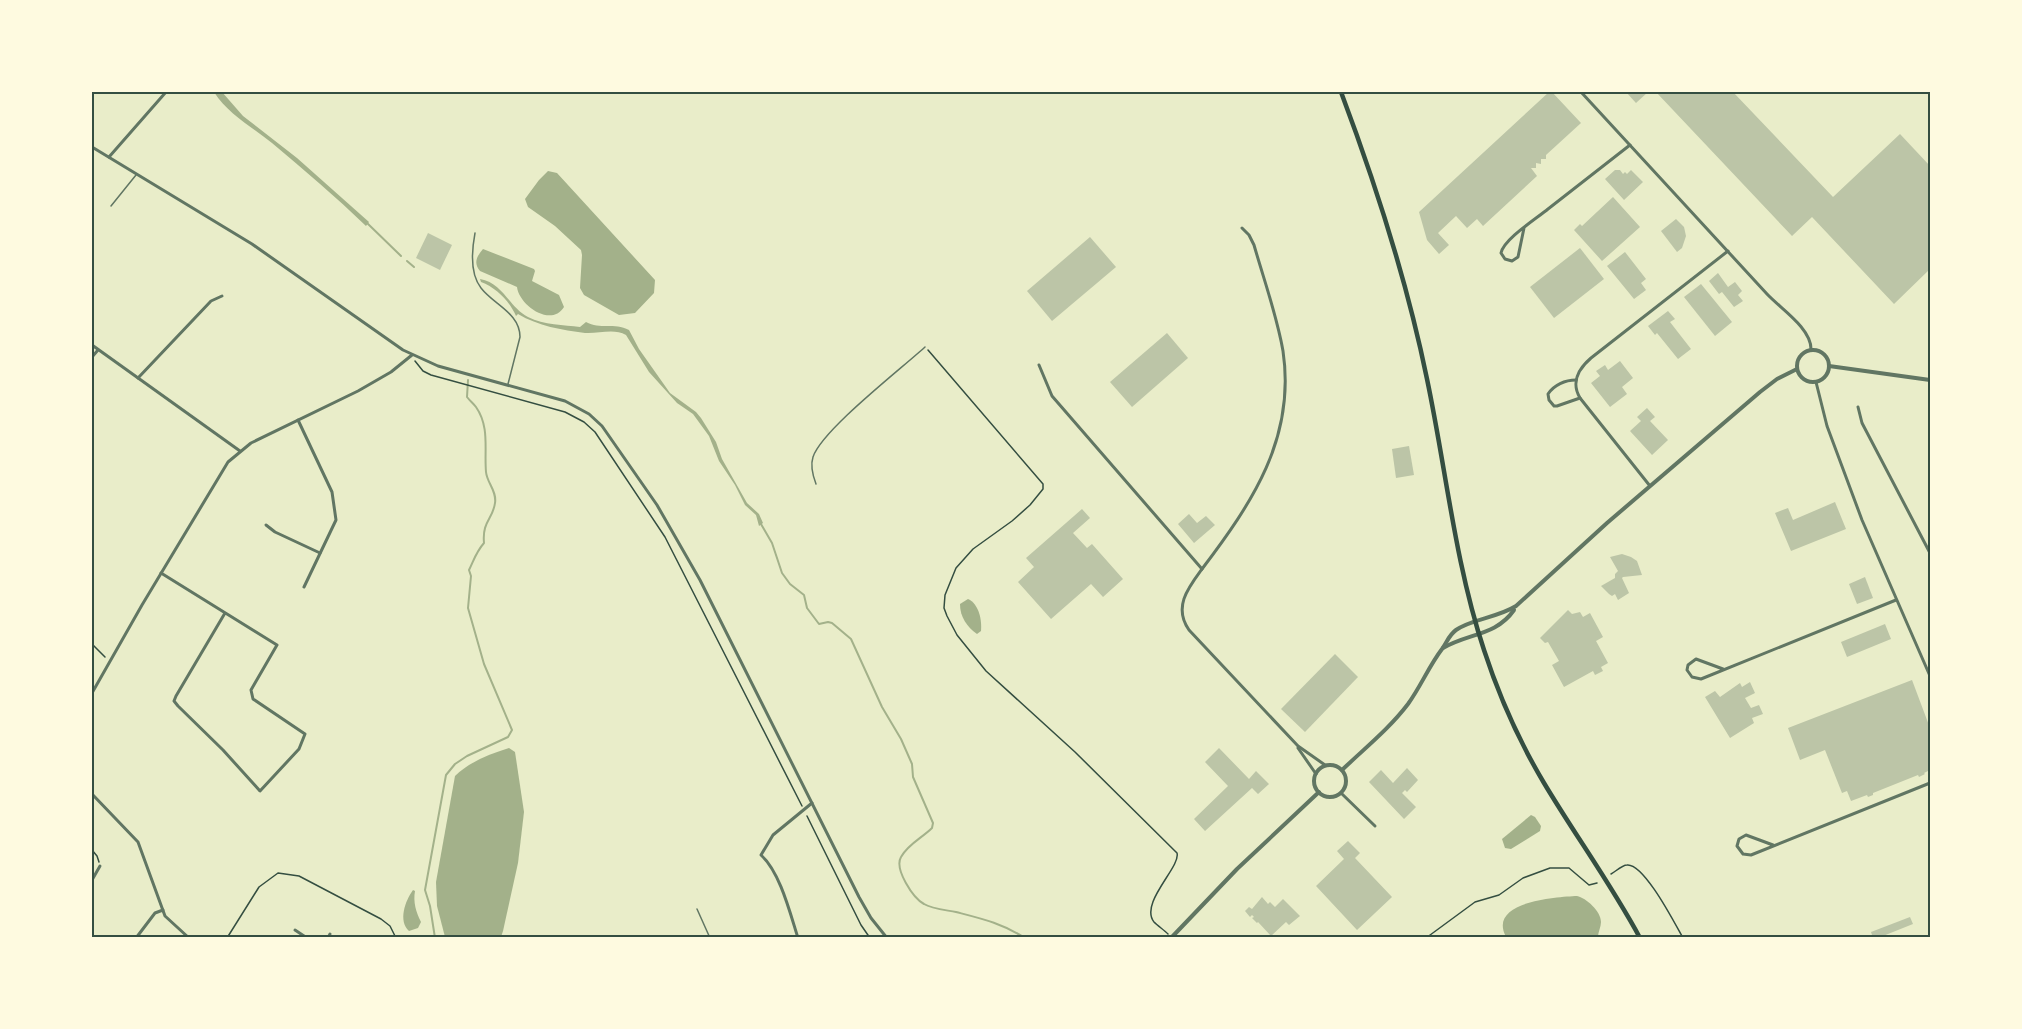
<svg xmlns="http://www.w3.org/2000/svg" width="2022" height="1029" font-family="'Exo 2',sans-serif">
	<style>
		.water { fill: #a3b18a }
		.lines { fill: none; stroke-linecap: round; stroke-linejoin: round }
		.stream { stroke: #a3b18a; stroke-width: 2 }
		.building { fill: #bcc5a7 }
		.path { stroke: #344e41; stroke-width: 1.5 }
		.service { stroke: #617663; stroke-width: 1.5 }
		.minor { stroke: #617663; stroke-width: 3 }
		.tertiary { stroke: #617663; stroke-width: 4 }
		.secondary { stroke: #344e41; stroke-width: 4.5 }
		.neatline { fill: none; stroke: #344e41; stroke-width: 2 }
	</style>
	<rect width="100%" height="100%" fill="#e9edc9"/>
	<!-- water -->
	<g class="water">
		<path d="M 214,92 L 222,92 L 243,116 L 297,158 L 369,222 L 366,226 C 336,197 304,170 272,143 C 252,127 228,114 214,92 Z"/>
		<polygon points="548,171 557,173 655,280 654,293 635,313 619,315 584,295 580,288 582,255 581,250 555,226 528,207 525,199 539,180"/>
		<path d="M 483,249 L 534,269 L 535,271 L 532,281 L 559,295 L 564,307 C 551,328 519,305 517,287 L 480,271 C 473,263 477,256 483,249 Z"/>
		<path d="M 480,279 C 503,283 509,307 528,317 C 544,325 564,325 580,327 L 586,322 C 600,330 614,322 629,330 L 639,349 L 670,393 L 696,412 L 701,418 L 716,442 L 722,459 L 747,503 L 759,514 L 763,523 L 759,526 L 756,515 L 745,505 L 735,485 L 719,461 L 709,436 L 693,414 L 677,403 L 649,372 L 626,335 C 614,328 598,334 585,333 C 562,330 538,326 518,314 L 516,316 C 510,302 497,288 481,282 Z"/>
		<path d="M 968,599 C 979,604 982,620 981,631 L 977,634 C 967,627 960,617 960,604 Z"/>
		<path d="M 509,748 L 515,752 L 524,812 L 518,863 L 503,931 L 501,937 L 445,937 L 437,906 L 436,882 L 455,776 C 469,762 490,754 509,748 Z"/>
		<polygon points="1531,815 1535,817 1541,826 1540,831 1511,849 1505,848 1502,839"/>
		<path d="M 413,890 L 415,891 C 413,902 416,912 421,922 L 418,928 L 409,931 C 398,921 405,901 413,890 Z"/>
		<path d="M 1577,896 C 1586,898 1601,911 1601,922 C 1601,927 1598,932 1598,937 L 1506,937 C 1487,901 1557,897 1577,896 Z"/>
	</g>
	<g class="lines">
		<!-- stream -->
		<g class="stream">
			<polyline points="366,222 401,256"/>
			<polyline points="407,261 414,267"/>
			<path d="M 761,524 L 772,543 L 782,573 L 790,584 L 804,595 L 807,608 L 819,624 L 828,622 L 832,623 L 851,639 L 882,707 L 901,739 L 912,764 L 913,777 L 933,823 L 932,828 C 922,838 908,844 901,857 C 894,869 913,898 924,904 C 932,909 946,910 956,912 C 983,919 1001,923 1025,938"/>
			<path d="M 435,938 L 430,906 L 425,890 L 446,775 L 455,764 L 467,756 L 508,737 L 512,730 L 484,664 L 468,608 L 471,576 L 469,570 C 474,560 476,552 484,543 C 482,521 493,519 495,503 C 497,491 487,483 486,472 C 484,450 490,427 476,407 C 473,403 470,401 467,397 L 468,380"/>
		</g>
	</g>
	<!-- building -->
	<g class="building">
		<polygon points="1549,92 1552,92 1581,123 1546,155 1546,159 1541,159 1541,164 1536,163 1536,168 1531,168 1537,176 1483,226 1477,219 1467,228 1456,216 1438,233 1449,245 1439,254 1427,240 1419,212"/>
		<polygon points="1626,92 1648,92 1636,103"/>
		<polygon points="1656,92 1733,92 1833,197 1900,134 1930,166 1930,269 1894,304 1812,217 1792,236"/>
		<polygon points="1615,170 1620,170 1623,174 1625,172 1627,174 1631,170 1643,182 1624,200 1605,179"/>
		<polygon points="1613,197 1640,227 1602,261 1574,230 1580,224 1582,226"/>
		<polygon points="1676,219 1684,227 1686,236 1682,248 1677,252 1661,231"/>
		<polygon points="428,233 452,245 440,270 416,258"/>
		<polygon points="1090,237 1116,267 1052,321 1027,291"/>
		<polygon points="1580,248 1604,279 1554,318 1530,287"/>
		<polygon points="1625,252 1646,279 1641,283 1646,290 1634,299 1607,266"/>
		<polygon points="1718,273 1728,287 1735,282 1742,291 1738,295 1743,301 1734,307 1722,292 1719,294 1709,281"/>
		<polygon points="1701,284 1732,322 1715,336 1684,297"/>
		<polygon points="1668,311 1675,319 1670,322 1691,349 1678,359 1657,333 1655,335 1648,326"/>
		<polygon points="1167,333 1188,358 1132,407 1110,382"/>
		<polygon points="1620,361 1633,378 1622,387 1627,394 1610,407 1591,383 1600,376 1596,371 1605,365 1608,370"/>
		<polygon points="1647,408 1655,417 1650,421 1668,440 1652,455 1630,431 1641,421 1637,417"/>
		<polygon points="1409,446 1414,475 1396,478 1392,449"/>
		<polygon points="1835,502 1846,529 1791,551 1775,513 1788,508 1793,520"/>
		<polygon points="1082,509 1090,518 1073,533 1087,548 1092,544 1123,579 1103,597 1091,584 1051,619 1018,582 1034,567 1026,558"/>
		<polygon points="1189,514 1197,523 1206,516 1215,525 1194,543 1178,524"/>
		<polygon points="1622,554 1631,557 1637,561 1642,575 1623,577 1622,578 1629,593 1618,600 1615,594 1612,596 1609,594 1601,586 1615,578 1615,574 1618,571 1610,557"/>
		<polygon points="1865,577 1873,598 1857,604 1849,584"/>
		<polygon points="1568,610 1572,614 1580,612 1583,617 1590,613 1603,637 1596,641 1608,663 1601,667 1603,671 1595,675 1593,671 1564,687 1552,665 1559,661 1548,642 1545,643 1540,638"/>
		<polygon points="1885,624 1891,639 1847,657 1841,642"/>
		<polygon points="1335,654 1358,677 1305,732 1281,709"/>
		<polygon points="1912,680 1930,728 1930,770 1924,773 1925,774 1919,777 1918,775 1873,793 1873,795 1868,797 1867,795 1851,801 1847,791 1842,793 1825,750 1800,760 1788,728"/>
		<polygon points="1750,682 1755,693 1745,698 1751,708 1759,705 1763,714 1752,718 1754,723 1730,738 1705,697 1715,691 1720,697 1740,683 1742,687"/>
		<polygon points="1219,748 1249,779 1256,771 1269,784 1258,794 1252,788 1205,831 1194,819 1228,786 1205,762"/>
		<polygon points="1407,768 1418,780 1407,792 1405,790 1402,793 1416,807 1404,819 1369,782 1381,770 1393,783"/>
		<polygon points="1348,841 1360,853 1355,858 1392,897 1357,930 1316,886 1344,859 1337,851"/>
		<polygon points="1262,897 1268,904 1270,902 1275,907 1283,899 1300,916 1289,925 1286,922 1271,936 1258,922 1257,923 1252,918 1254,917 1252,915 1250,917 1245,911 1249,907 1252,909"/>
		<polygon points="1910,917 1913,924 1878,938 1873,938 1871,932"/>
	</g>
	<g class="lines">
		<!-- path -->
		<g class="path">
			<path d="M 928,350 L 1043,484 L 1043,489 L 1030,505 L 1012,521 L 973,549 L 956,568 L 945,595 L 944,608 L 947,616 L 957,635 L 986,671 L 1075,752 L 1177,853 C 1181,867 1139,903 1154,922 C 1158,926 1164,930 1168,934"/>
			<polyline points="415,361 423,371 431,375 565,412 584,422 595,432 665,537 802,806"/>
			<polyline points="92,644 105,657"/>
			<polyline points="807,816 861,925 870,938"/>
			<polyline points="92,850 97,856 99,862"/>
			<path d="M 1611,874 C 1615,872 1622,865 1627,865 C 1644,863 1675,924 1683,938"/>
			<polyline points="227,938 259,887 278,873 299,876 381,919 390,926 396,938"/>
			<polyline points="1426,938 1475,902 1499,895 1523,878 1550,868 1569,868 1589,885 1597,883"/>
		</g>
		<!-- service -->
		<g class="service">
			<polyline points="111,206 136,175"/>
			<path d="M 475,233 C 472,249 470,274 481,288 C 494,305 520,313 520,337 L 508,384"/>
			<path d="M 816,484 C 813,476 810,466 813,457 C 822,430 901,369 925,347"/>
			<polyline points="697,909 710,938"/>
		</g>
		<!-- minor -->
		<g class="minor">
			<polyline points="523,92 527,92"/>
			<path d="M 1581,92 C 1643,159 1705,227 1767,294 C 1781,309 1811,328 1811,349"/>
			<polyline points="92,147 252,244 403,350 438,366 565,401 589,414 602,426 657,505 700,580 859,897 871,918 887,938"/>
			<polyline points="109,157 166,92"/>
			<path d="M 1524,228 L 1518,257 L 1512,261 L 1505,259 L 1501,253 C 1504,239 1536,219 1548,209 L 1630,145"/>
			<polyline points="92,345 240,451"/>
			<polyline points="92,357 98,350"/>
			<path d="M 1039,365 L 1052,396 L 1202,569 C 1188,588 1173,607 1189,630 L 1298,746 L 1325,765"/>
			<polyline points="138,378 211,301 222,296"/>
			<path d="M 1576,380 C 1565,380 1554,385 1548,394 L 1549,400 L 1554,406 L 1557,406 L 1580,398"/>
			<polyline points="1816,382 1827,426 1862,520 1930,676"/>
			<polyline points="1858,407 1862,423 1930,553"/>
			<polyline points="298,420 332,492 336,520 304,587"/>
			<path d="M 1650,486 L 1580,398 C 1571,383 1578,369 1591,358 L 1728,251"/>
			<polyline points="266,525 275,532 320,553"/>
			<path d="M 1202,569 C 1252,503 1296,438 1283,351 C 1277,316 1264,280 1254,245 L 1249,235 L 1242,228"/>
			<polyline points="161,573 277,645 251,690 253,699 305,734 299,749 260,791 223,750 178,706 174,701 176,696 225,613"/>
			<polyline points="1723,669 1696,659 1688,665 1687,670 1692,677 1701,679 1896,600"/>
			<polyline points="92,693 142,605 228,462 251,443 358,391 391,372 412,355"/>
			<polyline points="1298,748 1316,774"/>
			<polyline points="1341,793 1375,826"/>
			<polyline points="92,794 138,842 165,916 189,938"/>
			<polyline points="1773,845 1746,835 1739,839 1737,846 1743,854 1751,855 1930,783"/>
			<polyline points="92,880 100,866"/>
			<polyline points="295,930 307,938"/>
			<polyline points="136,938 155,913 163,910"/>
			<polyline points="328,938 330,934"/>
			<path d="M 798,938 C 790,913 780,872 761,855 L 773,835 L 812,803"/>
		</g>
		<!-- tertiary -->
		<g class="tertiary">
			<circle cx="1813" cy="366" r="16"/>
			<polyline points="1829,366 1930,380"/>
			<path d="M 1443,648 C 1468,633 1496,636 1514,610"/>
			<circle cx="1330" cy="781" r="16"/>
			<path d="M 1342,770 C 1365,748 1389,729 1408,704 C 1421,686 1429,666 1442,649 C 1447,642 1449,635 1456,630 C 1471,619 1497,618 1516,606 L 1607,523 L 1760,392 L 1777,379 L 1797,369"/>
			<polyline points="1171,938 1237,869 1319,792"/>
		</g>
		<!-- secondary -->
		<path class="secondary" d="M 1341,92 C 1376,185 1407,281 1427,379 C 1446,469 1455,563 1484,650 C 1499,696 1519,741 1544,783 C 1575,835 1611,884 1640,938"/>
	</g>
	<!-- border -->
	<rect width="2022" height="1029" fill="none" stroke="#fefae0" stroke-width="186"/>
	<rect x="93" y="93" width="1836" height="843" class="neatline"/>
</svg>
